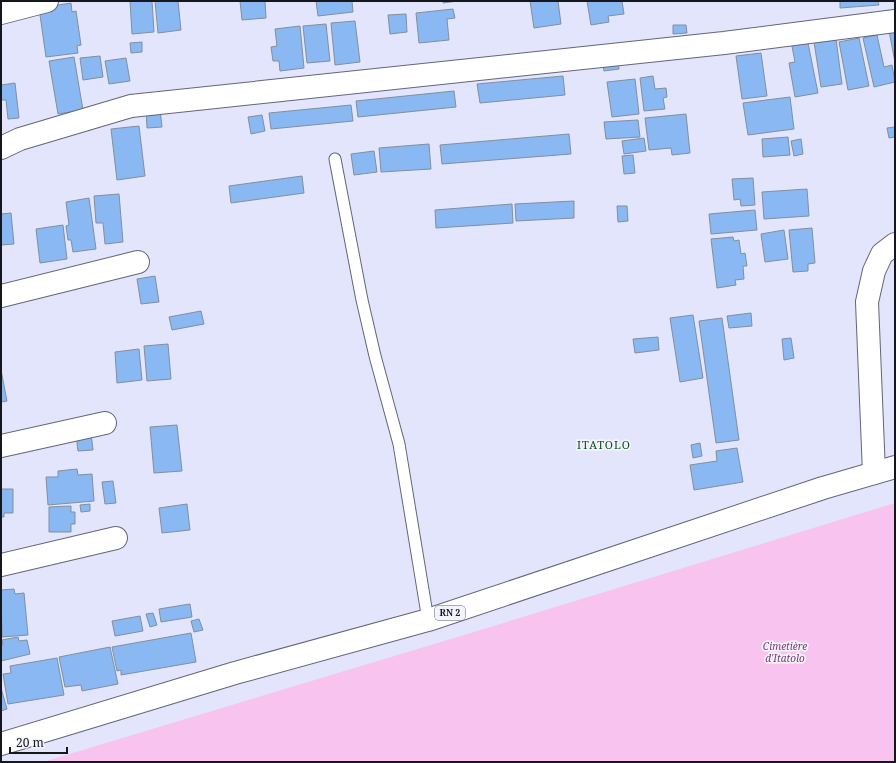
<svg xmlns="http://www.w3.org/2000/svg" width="896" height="763" font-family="'Noto Serif',serif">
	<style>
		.green { fill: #f8c3ee }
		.building { fill: #89b8f2; stroke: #818fa0 }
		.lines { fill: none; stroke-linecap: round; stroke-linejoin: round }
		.lane-casing { stroke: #636579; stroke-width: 13 }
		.street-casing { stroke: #636579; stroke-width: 24 }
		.highway-casing { stroke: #636579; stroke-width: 24 }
		.lane { stroke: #fff; stroke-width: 11 }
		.street { stroke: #fff; stroke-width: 22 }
		.highway { stroke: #fff; stroke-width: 22 }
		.labels { text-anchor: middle; stroke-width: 3.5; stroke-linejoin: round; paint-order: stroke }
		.shield { fill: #f2f3fc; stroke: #575861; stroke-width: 1 }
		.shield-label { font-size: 9px; font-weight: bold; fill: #15161e }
		.park-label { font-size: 10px; font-style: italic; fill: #7f3875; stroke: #f2f3fc }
		.neighbourhood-label { font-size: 11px; letter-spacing: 1px; fill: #0e4f20; stroke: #f2f3fc }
	</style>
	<rect width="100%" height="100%" fill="#e2e5fb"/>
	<!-- green -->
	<polygon class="green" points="895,503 895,762 43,762 474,632"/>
	<!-- building -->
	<g class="building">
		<polygon points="130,1 152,1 154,32 132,34"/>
		<polygon points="155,1 178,1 181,30 158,33"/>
		<polygon points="240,1 265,1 266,18 242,20"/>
		<polygon points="316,1 352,1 353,12 318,16"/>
		<polygon points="443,1 458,1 443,3"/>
		<polygon points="530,1 558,1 561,24 534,28"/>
		<polygon points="587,1 622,1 624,14 608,16 609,22 591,25"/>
		<polygon points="840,1 878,1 879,5 840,8"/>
		<polygon points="71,3 72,12 76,11 81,45 77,46 78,53 46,57 39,8"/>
		<polygon points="453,9 455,18 447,19 449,40 419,43 416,13"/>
		<polygon points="406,14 407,32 390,34 388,15"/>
		<polygon points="355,21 360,62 335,65 331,23"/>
		<polygon points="326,24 330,61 307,63 303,26"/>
		<polygon points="673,25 686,25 687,33 673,34"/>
		<polygon points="300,26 304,68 280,71 279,61 273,61 271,47 277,46 275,29"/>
		<polygon points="895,30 895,62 889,31"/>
		<polygon points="877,35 884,67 892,65 895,82 874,87 863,38"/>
		<polygon points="807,38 818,93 795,97 789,63 795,62 791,41"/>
		<polygon points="859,38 869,86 848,90 839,42"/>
		<polygon points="836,39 842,84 821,87 814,42"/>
		<polygon points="142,42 142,52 131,53 130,43"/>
		<polygon points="761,53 767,96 742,99 736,56"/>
		<polygon points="100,56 103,77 83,80 80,58"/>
		<polygon points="74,57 83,110 58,114 49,61"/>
		<polygon points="126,58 130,81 109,84 105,61"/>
		<polygon points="618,60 619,69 604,71 602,61"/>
		<polygon points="563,76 565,95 480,103 477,84"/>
		<polygon points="653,76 655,89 666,88 667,97 663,98 665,109 644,111 640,78"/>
		<polygon points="635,79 639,114 612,117 607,82"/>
		<polygon points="15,83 19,118 8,119 6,100 1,100 1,85"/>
		<polygon points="454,91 456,107 358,117 356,101"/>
		<polygon points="790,97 794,129 748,135 743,103"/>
		<polygon points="351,105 353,121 271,129 269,113"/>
		<polygon points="160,109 162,127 147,128 146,110"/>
		<polygon points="686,114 690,153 672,155 671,148 649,150 645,118"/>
		<polygon points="262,115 265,131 251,134 248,117"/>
		<polygon points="638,120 640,137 606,139 604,122"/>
		<polygon points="139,126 145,176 117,180 111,129"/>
		<polygon points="895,127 895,137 889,138 887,128"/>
		<polygon points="569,134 571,154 442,164 440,145"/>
		<polygon points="788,137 790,155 763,157 762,139"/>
		<polygon points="644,138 646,151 624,154 622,141"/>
		<polygon points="801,139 803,154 794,156 791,141"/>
		<polygon points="429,144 431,169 381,172 379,148"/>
		<polygon points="374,151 377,172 354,175 351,154"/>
		<polygon points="633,155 635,173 624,174 622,156"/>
		<polygon points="302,176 304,193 231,203 229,186"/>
		<polygon points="753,178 755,205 741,206 740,199 734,200 732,179"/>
		<polygon points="807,189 809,216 764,219 762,192"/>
		<polygon points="119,194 123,242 105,244 103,223 96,223 94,196"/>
		<polygon points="89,198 96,249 73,252 71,240 68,240 66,226 69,225 66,202"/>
		<polygon points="574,201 574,218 516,221 515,204"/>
		<polygon points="512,204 513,223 436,228 435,210"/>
		<polygon points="617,206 627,206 628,221 618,222"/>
		<polygon points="755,210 757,230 711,234 709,214"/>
		<polygon points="11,213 14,244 1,245 1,214"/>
		<polygon points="63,225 67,259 40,263 36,229"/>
		<polygon points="812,228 815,263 808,264 808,271 793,272 789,230"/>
		<polygon points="784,230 788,259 765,262 761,234"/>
		<polygon points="733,237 734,241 739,240 741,254 745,253 747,266 743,266 744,279 735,280 736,285 717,288 711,239"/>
		<polygon points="155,276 159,302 141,304 137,279"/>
		<polygon points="201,311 204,324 172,330 169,317"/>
		<polygon points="751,313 752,326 729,328 727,316"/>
		<polygon points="693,315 703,378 680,382 670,318"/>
		<polygon points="722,318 739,440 716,443 699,321"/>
		<polygon points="658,337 659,350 635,353 633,339"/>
		<polygon points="791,338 794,358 784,360 782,339"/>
		<polygon points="168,344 171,379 147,381 144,346"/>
		<polygon points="139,349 142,380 117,383 115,352"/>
		<polygon points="1,370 7,401 1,402"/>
		<polygon points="177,425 182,471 154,473 150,427"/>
		<polygon points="91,433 93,450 78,451 76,435"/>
		<polygon points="700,443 702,456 693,458 691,445"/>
		<polygon points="737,448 743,482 694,490 690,465 717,461 716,451"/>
		<polygon points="77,469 78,475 92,474 94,501 48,505 46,477 58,477 58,471"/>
		<polygon points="113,481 116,503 105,504 102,482"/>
		<polygon points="1,489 13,489 13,513 4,513 4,517 1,517"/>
		<polygon points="90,504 90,511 81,512 80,505"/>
		<polygon points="187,504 190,530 162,533 159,508"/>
		<polygon points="71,506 71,512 75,512 75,524 71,524 71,532 49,532 49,507"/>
		<polygon points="14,589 15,594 24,593 28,635 2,637 1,590"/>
		<polygon points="190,604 192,617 161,622 159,609"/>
		<polygon points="153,613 157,625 150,627 146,614"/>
		<polygon points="140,616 143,631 115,636 112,621"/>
		<polygon points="199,619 203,630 194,632 191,621"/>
		<polygon points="191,633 196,662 121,675 121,670 117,671 112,647"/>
		<polygon points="18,637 19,641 27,640 30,654 1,661 1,645 3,645 2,640"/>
		<polygon points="110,647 118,684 82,691 81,685 65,687 59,657"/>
		<polygon points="57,658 64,695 8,704 3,674 11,673 10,666"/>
		<polygon points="1,688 7,709 1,711"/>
	</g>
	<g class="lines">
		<defs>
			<polyline id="lane" points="335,159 362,300 375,356 399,444 428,620"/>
			<g id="street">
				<polyline points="1,13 47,1"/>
				<polyline points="1,148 20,139 131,106 724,43 895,21"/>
				<polyline points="1,296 138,262"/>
				<polyline points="1,446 105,423"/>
				<polyline points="874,473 867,302 874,271 882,254 895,244"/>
				<polyline points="1,565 116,538"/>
			</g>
			<polyline id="highway" points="1,744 235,673 428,620 823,488 895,467"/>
		</defs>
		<!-- lane casing -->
		<use href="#lane" class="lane-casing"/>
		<!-- street casing -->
		<use href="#street" class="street-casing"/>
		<!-- highway casing -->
		<use href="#highway" class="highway-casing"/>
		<!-- lane -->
		<use href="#lane" class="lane"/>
		<!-- street -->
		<use href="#street" class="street"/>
		<!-- highway -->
		<use href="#highway" class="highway"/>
	</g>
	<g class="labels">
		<!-- shield labels -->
		<rect class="shield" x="435" y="606" width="30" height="14" rx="3"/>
		<g class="shield-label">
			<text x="450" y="616">RN 2</text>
		</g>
		<!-- park labels -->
		<g class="park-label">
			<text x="785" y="650">Cimetière<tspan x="785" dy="12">d'Itatolo</tspan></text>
		</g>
		<!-- neighbourhood labels -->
		<g class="neighbourhood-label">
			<text x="604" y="449">ITATOLO</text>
		</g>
	</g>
	<!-- border -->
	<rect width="896" height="763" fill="none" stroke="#15161e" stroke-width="4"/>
	<!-- scale -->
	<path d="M10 747v6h57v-6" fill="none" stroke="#15161e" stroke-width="2"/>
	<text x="16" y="747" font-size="12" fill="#15161e" stroke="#f2f3fc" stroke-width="3" paint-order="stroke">20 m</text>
</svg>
